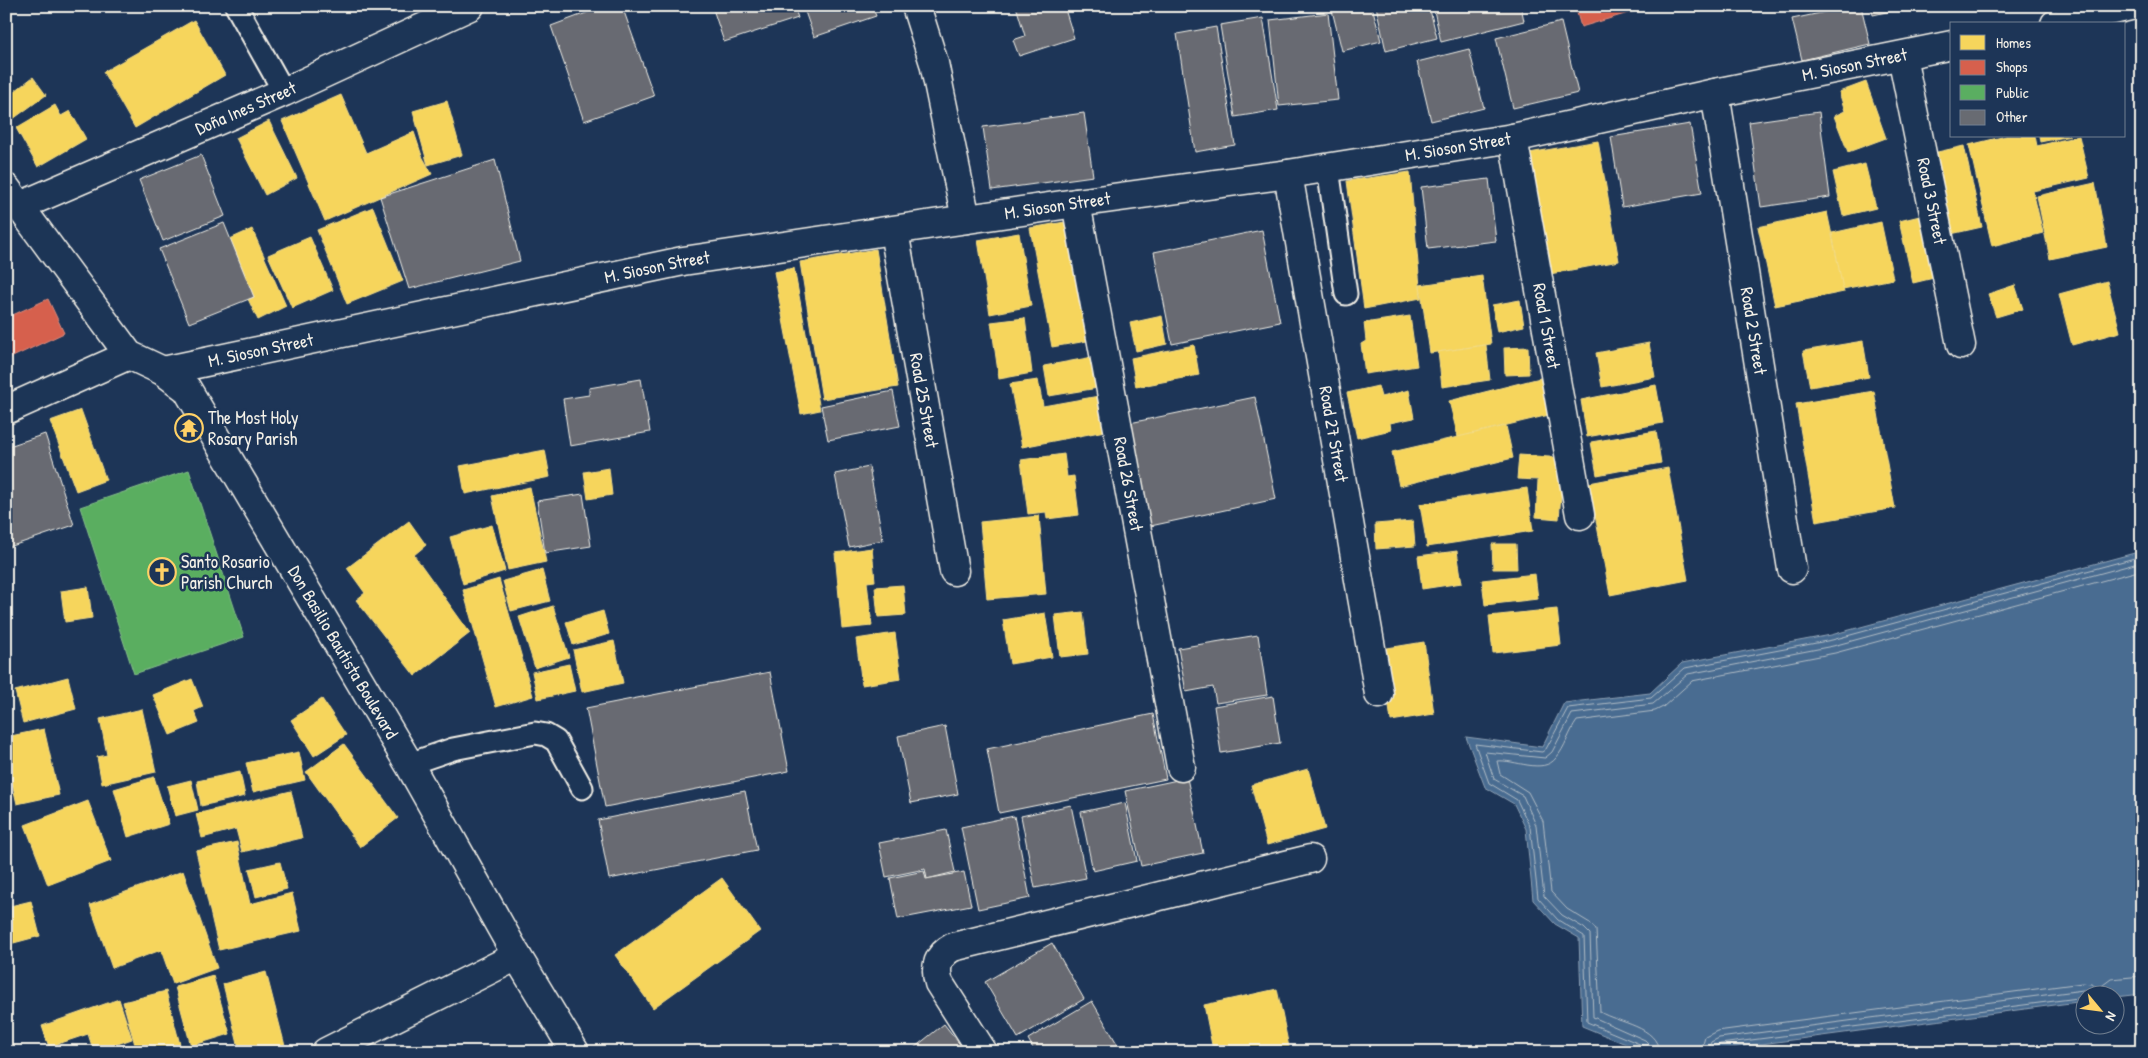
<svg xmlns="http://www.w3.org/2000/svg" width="2148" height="1058" font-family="'Patrick Hand',sans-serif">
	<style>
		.water { fill: #4a6c91; stroke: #8ea1b4 }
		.homes { fill: #f6d55c; stroke: #f5dd86 }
		.shops { fill: #d6604d; stroke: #df8c7c }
		.public { fill: #5aae61; stroke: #88c28a }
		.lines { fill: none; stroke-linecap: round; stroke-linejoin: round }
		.shore { stroke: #b0bcc5; stroke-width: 1 }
		.building { fill: #686b72; stroke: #f4f1e8 }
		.lane-casing { stroke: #f4f1e8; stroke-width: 25 }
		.street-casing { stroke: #f4f1e8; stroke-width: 31 }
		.secondary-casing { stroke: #f4f1e8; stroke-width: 31 }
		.lane { stroke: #1d3557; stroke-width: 21 }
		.street { stroke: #1d3557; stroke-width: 28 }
		.secondary { stroke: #1d3557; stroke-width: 28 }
		.labels { text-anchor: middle; stroke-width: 5; stroke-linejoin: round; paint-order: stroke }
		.street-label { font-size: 18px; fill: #f4f1e8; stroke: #1d3557 }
		.poi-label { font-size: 18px; fill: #f4f1e8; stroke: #1d3557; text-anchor: start }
	</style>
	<rect width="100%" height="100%" fill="#1d3557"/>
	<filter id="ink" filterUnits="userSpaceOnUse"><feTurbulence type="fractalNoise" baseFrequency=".02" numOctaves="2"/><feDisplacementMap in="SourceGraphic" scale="10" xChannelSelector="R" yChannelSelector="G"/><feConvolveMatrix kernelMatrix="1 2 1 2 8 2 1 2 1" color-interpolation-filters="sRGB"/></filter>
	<g filter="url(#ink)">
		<!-- water -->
		<polygon class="water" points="2142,551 2142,994 2116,997 2116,996 2086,996 2085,1001 1701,1052 1645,1052 1582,1026 1579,938 1555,924 1533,900 1526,829 1514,804 1485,787 1466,737 1542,747 1564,703 1650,693 1682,663 1831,635"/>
		<!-- homes -->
		<g class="homes">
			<polygon points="194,20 225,75 135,128 103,72"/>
			<polygon points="33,77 46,95 13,119 6,110 6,98"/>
			<polygon points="1866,82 1886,138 1848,152 1834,116 1845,111 1839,92"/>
			<polygon points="341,95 366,153 414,132 422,156 432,174 325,221 282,121"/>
			<polygon points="447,101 462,155 428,165 413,111"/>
			<polygon points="55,105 61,116 70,111 86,139 38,167 16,128"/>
			<polygon points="269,121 297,178 265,195 236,138"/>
			<polygon points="2006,136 2035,136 2037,146 2079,136 2089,178 2033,191 2043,233 1992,246 1969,145"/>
			<polygon points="2039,136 2070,136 2040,142"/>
			<polygon points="1598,141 1619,261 1550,274 1529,153"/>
			<polygon points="1964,146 1982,227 1951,234 1933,153"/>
			<polygon points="1865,164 1876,208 1843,216 1833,172"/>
			<polygon points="1410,172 1421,298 1364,309 1347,181"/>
			<polygon points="2095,183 2107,247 2050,259 2037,196"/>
			<polygon points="373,207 403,281 347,304 317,230"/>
			<polygon points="1827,212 1844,292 1775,306 1758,227"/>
			<polygon points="1924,215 1938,277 1913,283 1899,221"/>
			<polygon points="1065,222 1087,341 1052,347 1030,228"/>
			<polygon points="1881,222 1893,279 1843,289 1832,233"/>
			<polygon points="252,229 286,306 258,320 248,299 254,297 230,239"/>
			<polygon points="1019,233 1031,306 990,314 978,240"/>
			<polygon points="310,237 333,290 292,308 268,255"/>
			<polygon points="876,249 898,387 822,399 800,262"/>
			<polygon points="794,268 820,410 801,414 774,272"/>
			<polygon points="1482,276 1491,344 1430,353 1420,285"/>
			<polygon points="2107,281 2120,332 2072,345 2059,294"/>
			<polygon points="2015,285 2023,309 1996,317 1988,294"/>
			<polygon points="1520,300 1524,326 1497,332 1492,305"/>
			<polygon points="1162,316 1167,344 1136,351 1130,323"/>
			<polygon points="1410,316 1417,366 1365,374 1361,344 1366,341 1364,323"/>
			<polygon points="1025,318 1032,373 999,379 991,322"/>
			<polygon points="1863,341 1869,377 1810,387 1803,351"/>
			<polygon points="1649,343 1655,377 1602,387 1596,353"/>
			<polygon points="1194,345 1199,375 1136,387 1131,358"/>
			<polygon points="1486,345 1490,380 1442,387 1438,352"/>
			<polygon points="1528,347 1529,374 1505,375 1504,348"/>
			<polygon points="1093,357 1098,388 1049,396 1044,366"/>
			<polygon points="1540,378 1549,415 1458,437 1449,401"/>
			<polygon points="1038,380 1043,406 1099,396 1105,431 1022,447 1010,384"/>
			<polygon points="1656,385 1663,423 1587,437 1581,400"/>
			<polygon points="1378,386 1381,397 1409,390 1414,418 1390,423 1391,430 1357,438 1347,393"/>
			<polygon points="1874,391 1895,508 1816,522 1796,404"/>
			<polygon points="81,410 106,480 76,491 50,421"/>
			<polygon points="1506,426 1513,458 1399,486 1392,452"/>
			<polygon points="1656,431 1661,463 1597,475 1591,442"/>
			<polygon points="545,450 550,477 465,494 460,466"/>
			<polygon points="1064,454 1067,477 1074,476 1079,515 1047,519 1046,512 1028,514 1021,460"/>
			<polygon points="1519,455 1564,458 1559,519 1536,517 1538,480 1517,479"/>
			<polygon points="609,468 612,495 588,499 584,472"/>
			<polygon points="1668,468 1688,580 1610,595 1589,483"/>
			<polygon points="530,487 546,562 508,570 492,496"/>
			<polygon points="1527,488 1533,531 1427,547 1420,504"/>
			<polygon points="1039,516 1046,594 987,599 980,522"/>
			<polygon points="409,521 426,545 414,555 470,633 415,676 356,600 365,593 347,568"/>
			<polygon points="1413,521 1415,546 1376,549 1375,524"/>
			<polygon points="492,525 505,571 463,584 450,537"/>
			<polygon points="1492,544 1516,544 1517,569 1493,569"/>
			<polygon points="872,548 875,581 867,582 872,626 842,629 835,553"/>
			<polygon points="1457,551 1462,583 1422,589 1418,556"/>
			<polygon points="542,570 550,601 511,611 503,581"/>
			<polygon points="1535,574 1538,599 1485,605 1482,580"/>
			<polygon points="499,579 533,696 496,707 463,590"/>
			<polygon points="903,585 906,615 878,617 875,587"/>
			<polygon points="88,587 92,618 65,622 61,591"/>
			<polygon points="553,606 569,657 535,668 519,617"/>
			<polygon points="1557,609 1561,645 1493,653 1489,616"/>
			<polygon points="603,611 609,634 573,645 566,622"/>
			<polygon points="1083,612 1088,654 1060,657 1055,615"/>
			<polygon points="1045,613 1052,657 1010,664 1003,620"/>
			<polygon points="895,633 901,679 862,685 856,639"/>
			<polygon points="614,641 623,683 582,692 573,650"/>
			<polygon points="1424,642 1434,714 1391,721 1381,649"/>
			<polygon points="569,664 575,691 538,699 532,672"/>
			<polygon points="68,677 76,709 23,723 15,691"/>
			<polygon points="192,679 203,707 194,711 199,723 170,735 153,695"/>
			<polygon points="322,699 346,735 314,756 291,720"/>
			<polygon points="142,709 156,772 102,784 97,757 107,755 100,719"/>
			<polygon points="44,729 59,795 17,804 6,757 6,737"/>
			<polygon points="344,744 398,818 360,847 306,772"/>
			<polygon points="299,752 305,780 253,792 246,763"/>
			<polygon points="1308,769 1325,829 1267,845 1251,785"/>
			<polygon points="240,772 245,796 201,806 197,781"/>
			<polygon points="154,777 169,824 128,837 114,789"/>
			<polygon points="191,780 198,810 175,816 167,786"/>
			<polygon points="291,791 302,838 242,852 236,829 202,838 196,814"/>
			<polygon points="88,801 111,861 48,885 25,825"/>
			<polygon points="237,842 250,904 292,893 301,931 219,950 196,851"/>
			<polygon points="280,862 287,889 256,897 249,869"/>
			<polygon points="183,871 217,968 173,984 161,950 112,968 90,905"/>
			<polygon points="722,878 760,931 653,1008 615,955"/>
			<polygon points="31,901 40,936 6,945 6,907"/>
			<polygon points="266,972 285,1046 265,1052 240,1052 223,984"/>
			<polygon points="213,976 230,1034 191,1046 175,987"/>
			<polygon points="1277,989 1290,1052 1229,1052 1228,1047 1213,1050 1204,1005"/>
			<polygon points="166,991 182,1052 137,1052 123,1002"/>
			<polygon points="119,999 132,1039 94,1052 88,1034 49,1047 42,1026"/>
		</g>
		<!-- shops -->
		<g class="shops">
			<polygon points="1575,6 1652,6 1581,27"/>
			<polygon points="48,299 64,333 6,360 6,318"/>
		</g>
		<!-- public -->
		<polygon class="public" points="189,470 244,637 134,674 80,507"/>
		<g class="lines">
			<!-- shore -->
			<g class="shore">
				<polyline points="1645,1052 1642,1045 1587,1022 1584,936 1558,920 1538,898 1530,827 1517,800 1489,783 1475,744 1542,752 1546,749 1568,708 1651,698 1685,668 1832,640 2142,556"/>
				<polyline points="1651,1052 1650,1045 1645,1040 1593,1017 1590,934 1584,928 1562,915 1544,896 1536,825 1523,796 1494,779 1485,752 1545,758 1552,752 1572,714 1653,704 1688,674 1833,646 2142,562"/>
				<path d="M 1659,1052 C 1658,1026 1618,1023 1600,1012 L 1596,930 L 1590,923 L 1567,909 L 1551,892 L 1543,821 L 1528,792 L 1500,774 L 1497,761 C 1514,759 1543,775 1556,758 C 1565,748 1569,732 1577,721 L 1655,711 L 1663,707 L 1692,681 L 1835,653 L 2142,570"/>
				<polyline points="1701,1052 1705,1037 1717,1031 2082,983 2091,984 2099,988 2111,979 2142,976"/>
				<polyline points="1708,1052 1711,1042 1719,1038 2083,990 2089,991 2094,996"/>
				<polyline points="1714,1052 1715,1047 1720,1044 2086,997"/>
			</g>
		</g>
		<!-- building -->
		<g class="building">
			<polygon points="605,6 622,6 654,96 584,121 551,26"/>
			<polygon points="712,6 794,6 798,18 724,42"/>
			<polygon points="803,6 872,6 876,16 814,37"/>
			<polygon points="1016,6 1064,6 1074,38 1019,56 1013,40 1025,36"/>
			<polygon points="1331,6 1372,6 1381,41 1342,51"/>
			<polygon points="1376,6 1429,6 1437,38 1386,51"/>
			<polygon points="1433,6 1521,6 1524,21 1441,42"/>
			<polygon points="1829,6 1861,6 1870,44 1802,60 1792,19 1830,11"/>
			<polygon points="1871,6 1913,6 1873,15"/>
			<polygon points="1328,13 1338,100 1279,106 1270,20"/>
			<polygon points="1263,18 1278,110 1235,117 1220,25"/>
			<polygon points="1561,22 1578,93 1513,108 1496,38"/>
			<polygon points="1216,27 1235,145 1195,152 1177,34"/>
			<polygon points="1469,49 1484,108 1431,121 1417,62"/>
			<polygon points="1819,112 1830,197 1761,207 1749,122"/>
			<polygon points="1084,113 1093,176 992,190 983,127"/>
			<polygon points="1690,124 1702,193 1622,207 1611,137"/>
			<polygon points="201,155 225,216 163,241 139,180"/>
			<polygon points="495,160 520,261 409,289 380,197"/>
			<polygon points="1489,179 1496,241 1428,249 1421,187"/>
			<polygon points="224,223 254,297 189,323 159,249"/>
			<polygon points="1262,230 1280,322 1172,344 1154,252"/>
			<polygon points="641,379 650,432 570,446 563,399 589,395 589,388"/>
			<polygon points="893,391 900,426 828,440 821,406"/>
			<polygon points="1255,397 1276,499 1146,527 1125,424"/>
			<polygon points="45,434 74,525 6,548 6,447"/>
			<polygon points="869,467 883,540 849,547 835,474"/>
			<polygon points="583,494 591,546 545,553 537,501"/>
			<polygon points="1258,635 1267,695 1216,703 1213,687 1186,692 1178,648"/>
			<polygon points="770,672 789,771 605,807 586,708"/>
			<polygon points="1273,696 1280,743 1221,753 1214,706"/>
			<polygon points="1153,714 1166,779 999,813 987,749"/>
			<polygon points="945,726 958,794 911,803 898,736"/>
			<polygon points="1187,778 1203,853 1141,866 1125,791"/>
			<polygon points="745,791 757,850 609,879 598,820"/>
			<polygon points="1125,803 1137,861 1093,871 1081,812"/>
			<polygon points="1071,805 1086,878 1035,888 1021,816"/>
			<polygon points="1014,816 1030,898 978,909 961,827"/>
			<polygon points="946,830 955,872 927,879 925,869 886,877 879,843"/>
			<polygon points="924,871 926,879 964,872 971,905 898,919 890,878"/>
			<polygon points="1052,943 1084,999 1018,1038 985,982"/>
			<polygon points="1092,1001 1122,1052 1035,1052 1028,1039"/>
			<polygon points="944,1024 966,1052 909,1052"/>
		</g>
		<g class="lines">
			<defs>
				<g id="lane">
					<polyline points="236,6 284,92"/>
					<polyline points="1328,168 1346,294"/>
					<polyline points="409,764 453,749 535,733 546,735 556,741 582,788"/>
				</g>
				<g id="street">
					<polyline points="916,6 934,63 966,219"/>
					<polyline points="2055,24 2131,6"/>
					<path id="s1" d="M 1902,56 L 1961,345"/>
					<path id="s2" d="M 1715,93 L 1792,569"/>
					<path id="s3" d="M 1513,138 L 1580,515"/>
					<path id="s4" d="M 1288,174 L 1379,694"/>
					<path id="s5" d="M 1076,203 L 1181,767"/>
					<path id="s6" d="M 20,206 L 284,92 L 470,6"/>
					<path id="s7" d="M 894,231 L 954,571"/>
					<path id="s8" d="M 163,371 L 683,261 L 1076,203 L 1288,174 L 1513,138 L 1715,93 L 1952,45"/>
					<polyline points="326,1052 517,956"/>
					<path d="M 983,1052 L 939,983 C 934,967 938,955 953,947 L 1310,859"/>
				</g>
				<g id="secondary">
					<path id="s9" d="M 6,188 L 129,355 L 163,371 L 187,389 L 409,764 L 517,956 L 575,1052"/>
					<polyline points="6,410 129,355"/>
				</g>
			</defs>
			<!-- lane casing -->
			<use href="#lane" class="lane-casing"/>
			<!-- street casing -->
			<use href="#street" class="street-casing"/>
			<!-- secondary casing -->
			<use href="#secondary" class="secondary-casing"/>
			<!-- lane -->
			<use href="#lane" class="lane"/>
			<!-- street -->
			<use href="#street" class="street"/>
			<!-- secondary -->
			<use href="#secondary" class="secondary"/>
		</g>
	</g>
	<!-- icons -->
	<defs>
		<symbol id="temple-ring" viewBox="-11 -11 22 22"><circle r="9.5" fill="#1d3557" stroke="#ffd166" stroke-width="1.5"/><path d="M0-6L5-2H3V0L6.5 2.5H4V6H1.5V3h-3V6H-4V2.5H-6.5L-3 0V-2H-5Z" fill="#ffd166"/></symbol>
		<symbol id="church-ring" viewBox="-11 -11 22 22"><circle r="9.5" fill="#1d3557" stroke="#ffd166" stroke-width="1.5"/><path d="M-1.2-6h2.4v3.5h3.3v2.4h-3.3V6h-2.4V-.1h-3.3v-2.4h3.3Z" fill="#ffd166"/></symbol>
	</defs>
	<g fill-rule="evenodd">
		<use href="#temple-ring" x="173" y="412" width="32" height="32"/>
		<use href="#church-ring" x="146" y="556" width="32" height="32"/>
	</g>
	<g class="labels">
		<!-- street labels -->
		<g class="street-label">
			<text dy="6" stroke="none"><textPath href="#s8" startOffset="1720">M. Sioson Street</textPath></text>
			<text dy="6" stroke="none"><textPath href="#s6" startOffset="246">Doña Ines Street</textPath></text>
			<text dy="6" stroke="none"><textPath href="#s8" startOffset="1315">M. Sioson Street</textPath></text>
			<text dy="6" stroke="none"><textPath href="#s1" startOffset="148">Road 3 Street</textPath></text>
			<text dy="6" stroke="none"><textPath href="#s8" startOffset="910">M. Sioson Street</textPath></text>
			<text dy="6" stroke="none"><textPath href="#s8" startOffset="505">M. Sioson Street</textPath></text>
			<text dy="6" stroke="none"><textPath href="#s3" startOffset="191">Road 1 Street</textPath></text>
			<text dy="6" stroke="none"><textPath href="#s2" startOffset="241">Road 2 Street</textPath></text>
			<text dy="6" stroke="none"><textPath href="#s8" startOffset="100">M. Sioson Street</textPath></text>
			<text dy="6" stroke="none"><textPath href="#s7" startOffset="172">Road 25 Street</textPath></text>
			<text dy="6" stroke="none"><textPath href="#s4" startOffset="264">Road 27 Street</textPath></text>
			<text dy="6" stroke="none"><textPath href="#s5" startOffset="286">Road 26 Street</textPath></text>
			<text dy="6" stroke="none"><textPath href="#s9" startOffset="581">Don Basilio Bautista Boulevard</textPath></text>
		</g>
		<!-- poi labels -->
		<g class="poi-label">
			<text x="208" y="424">The Most Holy<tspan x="208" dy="21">Rosary Parish</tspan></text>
			<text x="181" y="568">Santo Rosario<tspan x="181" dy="21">Parish Church</tspan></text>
		</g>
	</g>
	<!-- margin -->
	<rect width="2148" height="1058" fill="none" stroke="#1d3557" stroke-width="25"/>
	<rect x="12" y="12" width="2123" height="1033" fill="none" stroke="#f4f1e8" stroke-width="2" filter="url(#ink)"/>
	<!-- legend -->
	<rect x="1950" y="22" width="175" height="115" fill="#1d3557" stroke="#738091"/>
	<rect x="1960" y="35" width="25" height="15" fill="#f6d55c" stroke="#738091"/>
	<text x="1996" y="48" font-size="15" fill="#f4f1e8">Homes</text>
	<rect x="1960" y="60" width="25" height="15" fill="#d6604d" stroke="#738091"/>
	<text x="1996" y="72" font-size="15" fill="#f4f1e8">Shops</text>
	<rect x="1960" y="85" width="25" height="15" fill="#5aae61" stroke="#738091"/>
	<text x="1996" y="98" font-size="15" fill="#f4f1e8">Public</text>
	<rect x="1960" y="110" width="25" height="15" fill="#686b72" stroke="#738091"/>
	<text x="1996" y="122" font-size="15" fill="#f4f1e8">Other</text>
	<!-- north arrow -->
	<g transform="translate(2100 1010) rotate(119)"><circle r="24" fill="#1d3557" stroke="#738091"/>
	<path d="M0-4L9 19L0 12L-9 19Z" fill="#ffd166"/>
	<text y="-8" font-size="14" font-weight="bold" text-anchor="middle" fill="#f4f1e8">N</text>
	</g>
</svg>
